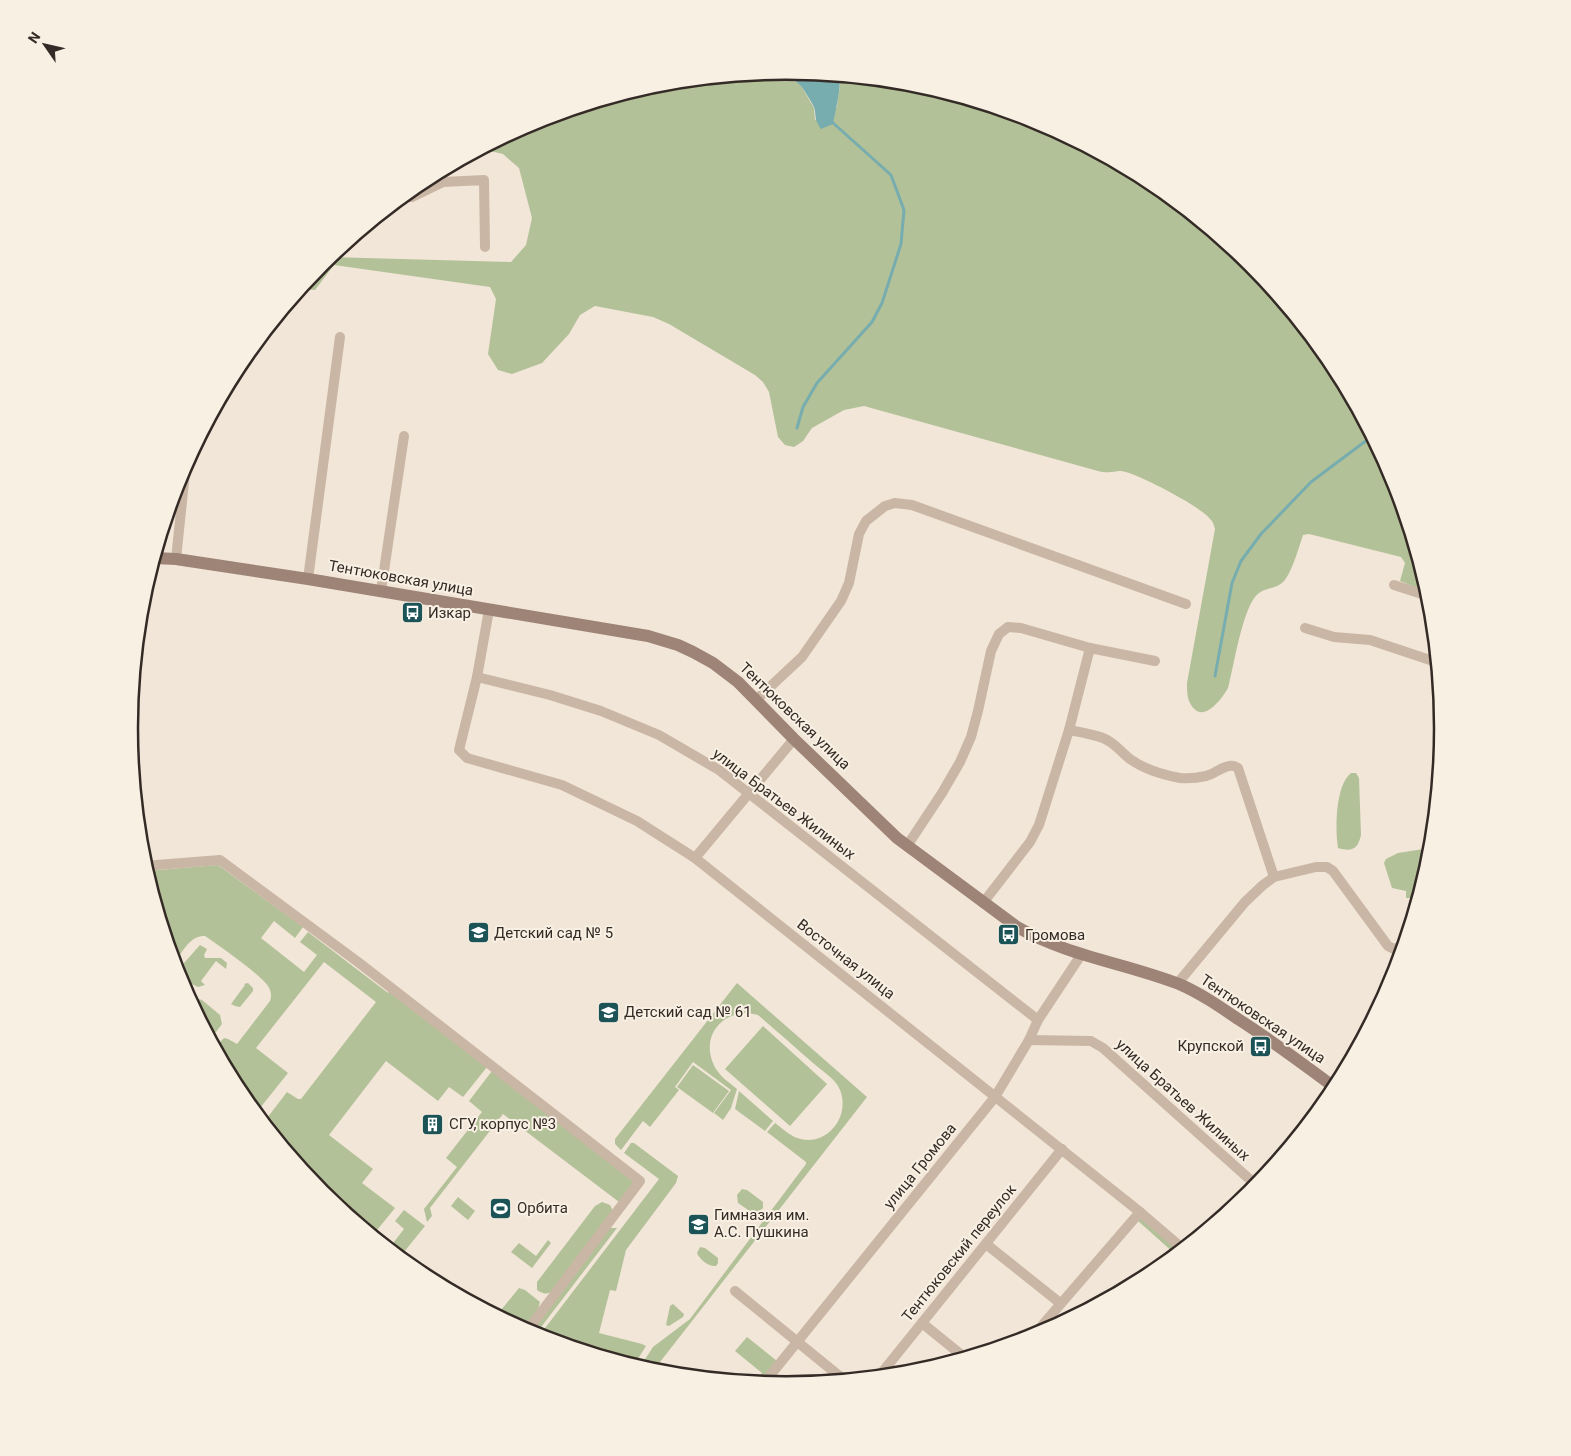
<svg xmlns="http://www.w3.org/2000/svg" width="1571" height="1456" font-family="Roboto,sans-serif">
	<style>
		.green { fill: #b3c198 }
		.water { fill: #77adaf }
		.lines { fill: none; stroke-linecap: round; stroke-linejoin: round }
		.stream { stroke: #77adaf; stroke-width: 3 }
		.street { stroke: #cab6a4; stroke-width: 10 }
		.secondary { stroke: #9d8476; stroke-width: 12 }
		.labels { text-anchor: middle; stroke-width: 4; stroke-linejoin: round; paint-order: stroke }
		.street-label { font-size: 15px; fill: #352b26; stroke: #f9f0e4 }
		.poi-label { font-size: 15px; fill: #352b26; stroke: #f9f0e4; text-anchor: start }
		.rim { fill: none; stroke: #352b26; stroke-width: 2.5 }
	</style>
	<rect width="100%" height="100%" fill="#f2e6d8"/>
	<!-- green -->
	<g class="green">
		<path d="M 766,73 L 772,77 L 788,79 L 800,84 L 814,108 L 815,120 L 837,107 C 837,96 842,86 839,77 L 914,84 L 1037,121 L 1151,182 L 1250,264 L 1332,363 L 1392,477 L 1427,592 L 1400,581 L 1405,563 L 1401,557 L 1309,534 L 1303,535 C 1299,547 1291,576 1282,583 C 1272,591 1262,586 1253,600 C 1241,619 1234,665 1228,688 C 1221,700 1202,726 1190,703 C 1187,698 1187,689 1187,683 L 1215,529 C 1214,526 1213,521 1210,519 C 1202,507 1135,472 1121,471 C 1112,471 1110,474 1098,471 L 864,406 L 844,410 L 812,428 L 803,441 L 794,447 L 785,445 L 778,437 L 769,392 L 763,382 L 755,375 L 669,324 L 653,317 L 595,306 L 580,315 L 569,334 L 542,363 L 512,374 L 498,370 L 488,354 L 496,299 L 490,287 L 334,265 L 315,290 L 301,289 L 321,263 L 329,257 L 511,262 L 526,245 L 532,218 L 519,168 L 503,154 L 482,149 L 534,121 L 658,84 Z"/>
		<path d="M 1351,773 L 1356,773 L 1359,778 L 1361,835 C 1358,849 1352,852 1338,848 C 1335,829 1335,786 1351,773 Z"/>
		<path d="M 1430,848 C 1429,861 1423,890 1412,898 L 1406,898 L 1406,891 L 1392,888 L 1384,863 L 1386,859 L 1398,853 Z"/>
		<path d="M 218,865 L 303,927 L 295,938 L 274,921 L 261,938 L 304,972 L 317,955 L 300,942 L 308,932 L 388,993 L 389,991 L 487,1067 L 463,1097 L 449,1087 L 438,1101 L 386,1061 L 329,1135 L 373,1169 L 362,1183 L 395,1208 L 373,1235 L 321,1192 L 264,1122 L 287,1092 L 298,1099 L 301,1099 L 376,1002 L 324,962 L 256,1048 L 288,1073 L 256,1113 L 239,1093 L 215,1047 L 224,1038 L 228,1039 L 237,1044 L 270,1001 C 272,995 271,991 268,986 C 261,975 217,944 205,936 C 190,935 182,953 174,963 L 146,871 Z"/>
		<polygon points="200,945 207,949 204,955 205,958 221,958 227,963 226,969 216,961 201,981 205,985 198,987 190,983 182,971 184,963"/>
		<polygon points="248,983 253,988 253,991 240,1007 235,1006 231,1004 245,985 244,984"/>
		<path d="M 737,983 L 867,1097 L 653,1371 L 640,1367 L 653,1347 L 690,1319 L 806,1164 L 806,1162 L 767,1132 L 775,1123 C 782,1128 789,1135 797,1138 C 826,1148 851,1117 840,1090 C 836,1079 822,1071 813,1063 C 795,1047 777,1031 758,1015 C 728,1006 700,1032 713,1063 C 717,1074 727,1081 737,1089 L 731,1108 L 723,1120 L 714,1113 L 731,1090 L 693,1062 L 675,1087 L 679,1090 L 650,1127 L 643,1121 L 621,1150 L 615,1144 L 615,1139 Z"/>
		<polygon points="195,998 202,1000 220,1015 222,1024 216,1032 208,1034 190,999"/>
		<polygon points="763,1026 827,1084 790,1126 725,1069"/>
		<polygon points="693,1065 729,1091 713,1113 677,1087"/>
		<polygon points="492,1071 635,1181 619,1202 503,1114 430,1208 432,1216 427,1222 424,1209 457,1167 446,1158 482,1112 469,1101"/>
		<polygon points="739,1091 773,1121 765,1131 735,1109"/>
		<polygon points="631,1143 634,1143 678,1176 676,1183 626,1250 616,1291 610,1290 599,1333 642,1344 646,1346 636,1362 631,1362 627,1360 625,1362 539,1336 659,1179 624,1153"/>
		<polygon points="742,1189 747,1190 763,1202 763,1208 758,1212 751,1212 738,1203 737,1195"/>
		<polygon points="458,1197 475,1211 468,1220 451,1206"/>
		<path d="M 602,1202 L 610,1205 L 613,1211 L 552,1291 C 546,1295 543,1294 537,1290 L 537,1282 L 595,1206 Z"/>
		<polygon points="404,1210 425,1226 400,1257 380,1241 390,1247 404,1229 395,1221"/>
		<polygon points="1139,1217 1179,1251 1175,1254 1137,1220"/>
		<polygon points="609,1228 617,1228 535,1335 530,1333"/>
		<polygon points="548,1240 551,1243 532,1268 511,1252 519,1243 536,1256"/>
		<path d="M 700,1247 L 705,1248 L 718,1258 L 718,1263 L 716,1266 C 709,1267 700,1260 697,1253 Z"/>
		<polygon points="519,1288 525,1290 540,1302 538,1309 523,1329 497,1315"/>
		<polygon points="673,1304 684,1314 683,1317 669,1326 666,1325 670,1306"/>
		<polygon points="747,1337 777,1361 760,1382 755,1382 762,1373 735,1351"/>
	</g>
	<!-- water -->
	<path class="water" d="M 786,71 L 839,77 C 842,85 835,113 833,124 L 821,129 C 813,117 817,117 814,107 C 812,103 802,86 799,84 C 790,76 776,79 766,73 Z"/>
	<g class="lines">
		<!-- stream -->
		<g class="stream">
			<polyline points="797,428 803,407 817,383 872,322 882,303 901,244 904,210 891,175 832,122"/>
			<polyline points="1215,676 1232,583 1241,561 1261,534 1311,482 1371,437"/>
		</g>
		<!-- street -->
		<g class="street">
			<polyline points="403,197 412,197 443,182 484,180 485,247"/>
			<polyline points="176,559 186,463"/>
			<polyline points="308,579 340,337"/>
			<polyline points="1394,585 1428,596"/>
			<polyline points="381,591 404,436"/>
			<polyline points="489,610 477,677 459,750 467,758 562,785 637,821 695,858 1140,1212 1182,1248"/>
			<polyline points="1305,628 1334,637 1370,640 1436,662"/>
			<polyline points="477,677 550,695 601,711 659,735 719,770 1038,1020"/>
			<polyline points="756,700 802,657 841,601 849,583 859,534 866,521 885,506 895,503 912,505 1186,604"/>
			<path d="M 1069,730 C 1080,732 1092,734 1103,738 C 1114,742 1121,752 1130,759 C 1144,769 1163,775 1180,778 C 1189,779 1197,778 1206,776 C 1217,773 1228,761 1238,768 L 1274,877"/>
			<polyline points="907,846 942,793 960,762 971,737 978,711 991,651 999,634 1008,627 1021,628 1090,648 1155,661"/>
			<polyline points="695,858 794,739"/>
			<polyline points="144,866 220,860 358,962 640,1181 527,1331"/>
			<polyline points="983,903 1030,842 1039,825 1069,730 1090,648"/>
			<polyline points="1177,984 1245,902 1263,885 1274,877 1316,867 1327,867 1333,871 1388,946 1394,949 1403,945"/>
			<polyline points="1029,1040 1091,1041 1103,1048 1256,1185"/>
			<polyline points="986,1244 1060,1303"/>
			<polyline points="735,1291 843,1379"/>
			<polyline points="922,1323 964,1357"/>
			<polyline points="1033,1336 1140,1212"/>
			<polyline points="880,1375 1062,1149"/>
			<polyline points="764,1383 995,1097 1029,1040 1038,1020 1081,955"/>
		</g>
		<!-- secondary -->
		<path class="secondary" d="M 154,558 L 176,559 L 308,579 L 648,636 L 678,645 L 693,652 L 713,663 L 738,682 L 794,739 L 897,838 L 1017,927 C 1067,956 1125,963 1179,984 C 1200,993 1219,1006 1238,1019 C 1271,1040 1303,1064 1334,1087"/>
	</g>
	<!-- icons -->
	<defs>
		<symbol id="bus-square" viewBox="-11 -11 22 22"><rect x="-9" y="-9" width="18" height="18" rx="4" fill="#1b5357" stroke="#f9f0e4"/><path d="M-5-6H5V4H4V6H2V4H-2V6H-4V4H-5ZM-3.5-4V0h7V-4ZM-3.5 1.2v1.5H-2V1.2ZM2 1.2v1.5H3.5V1.2Z" fill="#fff"/></symbol>
		<symbol id="school-square" viewBox="-11 -11 22 22"><rect x="-9" y="-9" width="18" height="18" rx="4" fill="#1b5357" stroke="#f9f0e4"/><path d="M0-5L7-2L0 1L-7-2ZM-4 1L0 2.5L4 1V4Q0 6-4 4Z" fill="#fff"/></symbol>
		<symbol id="building-square" viewBox="-11 -11 22 22"><rect x="-9" y="-9" width="18" height="18" rx="4" fill="#1b5357" stroke="#f9f0e4"/><path d="M-4-6H4V6H1V3H-1V6H-4ZM-2.5-4.3h1.7v1.8h-1.7ZM.8-4.3h1.7v1.8H.8ZM-2.5-1h1.7V.8h-1.7ZM.8-1h1.7V.8H.8Z" fill="#fff"/></symbol>
		<symbol id="stadium-square" viewBox="-11 -11 22 22"><rect x="-9" y="-9" width="18" height="18" rx="4" fill="#1b5357" stroke="#f9f0e4"/><path d="M0-5a6.5 5 0 1 0 0 10a6.5 5 0 1 0 0-10ZM-3.5-1.8h7v3.6h-7Z" fill="#fff"/></symbol>
	</defs>
	<g fill-rule="evenodd">
		<use href="#bus-square" x="400" y="600" width="25" height="25"/>
		<use href="#school-square" x="466" y="920" width="25" height="25"/>
		<use href="#bus-square" x="996" y="922" width="25" height="25"/>
		<use href="#school-square" x="596" y="1000" width="25" height="25"/>
		<use href="#bus-square" x="1248" y="1034" width="25" height="25"/>
		<use href="#building-square" x="420" y="1112" width="25" height="25"/>
		<use href="#stadium-square" x="488" y="1196" width="25" height="25"/>
		<use href="#school-square" x="686" y="1212" width="25" height="25"/>
	</g>
	<g class="labels">
		<!-- street labels -->
		<g class="street-label">
			<text transform="translate(401 578) rotate(10)" y="5">Тентюковская улица</text>
			<text transform="translate(795 716) rotate(44)" y="5">Тентюковская улица</text>
			<text transform="translate(784 804) rotate(37)" y="5">улица Братьев Жилиных</text>
			<text transform="translate(846 959) rotate(38)" y="5">Восточная улица</text>
			<text transform="translate(1263 1019) rotate(34)" y="5">Тентюковская улица</text>
			<text transform="translate(1183 1100) rotate(42)" y="5">улица Братьев Жилиных</text>
			<text transform="translate(920 1166) rotate(-51)" y="5">улица Громова</text>
			<text transform="translate(959 1253) rotate(-51)" y="5">Тентюковский переулок</text>
		</g>
		<!-- poi labels -->
		<g class="poi-label">
			<text x="428" y="618">Изкар</text>
			<text x="494" y="938">Детский сад № 5</text>
			<text x="1025" y="940">Громова</text>
			<text x="624" y="1017">Детский сад № 61</text>
			<text x="1244" y="1051" text-anchor="end">Крупской</text>
			<text x="449" y="1129">СГУ, корпус №3</text>
			<text x="517" y="1213">Орбита</text>
			<text x="714" y="1220">Гимназия им.<tspan x="714" dy="17">А.С. Пушкина</tspan></text>
		</g>
	</g>
	<!-- crop -->
	<path d="M0 0H1571V1456H0ZM138 728a648 648 0 1 1 1296 0a648 648 0 1 1-1296 0Z" fill="#f9f0e4" fill-rule="evenodd"/>
	<path class="rim" d="M138 728a648 648 0 1 1 1296 0a648 648 0 1 1-1296 0Z"/>
	<!-- north arrow -->
	<g transform="translate(45 45) rotate(304)" stroke="#f9f0e4" stroke-width="4" paint-order="stroke">
	<path d="M0-4L9 19L0 12L-9 19Z" fill="#352b26"/>
	<text y="-8" font-size="14" font-weight="bold" text-anchor="middle" fill="#352b26">N</text>
	</g>
</svg>
